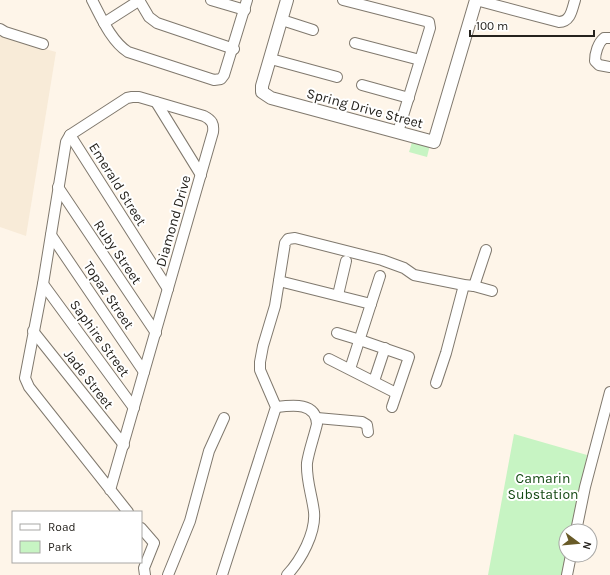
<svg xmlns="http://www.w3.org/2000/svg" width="610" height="575" font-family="Karla,sans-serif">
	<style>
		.built { fill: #f8ebd8 }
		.green { fill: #c7f4c3 }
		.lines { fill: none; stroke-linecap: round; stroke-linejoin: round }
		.minor-casing { stroke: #80796e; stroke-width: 12 }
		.tertiary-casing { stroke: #80796e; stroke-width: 14 }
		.minor { stroke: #fff; stroke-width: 10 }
		.tertiary { stroke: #fff; stroke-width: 12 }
		.labels { text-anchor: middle; stroke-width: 4; stroke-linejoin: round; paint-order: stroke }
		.street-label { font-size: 14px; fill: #25221d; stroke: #fff }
		.park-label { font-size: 14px; fill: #144913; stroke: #fff }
	</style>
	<rect width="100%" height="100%" fill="#fef5e9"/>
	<!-- built -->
	<polygon class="built" points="0,36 56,52 26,236 0,227"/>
	<!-- green -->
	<g class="green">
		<polygon points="413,139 430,145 427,157 409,152"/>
		<polygon points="514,434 587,455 573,531 566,531 564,575 488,575"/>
	</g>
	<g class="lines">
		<defs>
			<g id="minor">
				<path d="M 92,0 C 101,17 111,41 128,52 L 214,80 L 221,79 L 224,75 L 247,0"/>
				<polyline points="139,0 149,17 157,23 234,49"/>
				<polyline points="211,0 245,10"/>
				<polyline points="343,0 429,22 430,28 398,132"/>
				<path d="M 476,0 L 559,22 C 571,22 572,9 575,0"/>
				<polyline points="282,20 313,30"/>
				<polyline points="104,23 140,0"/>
				<polyline points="0,29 5,32 43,44"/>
				<path d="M 610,38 L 604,38 C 598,43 595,53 595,61 L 599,65 L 610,67"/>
				<polyline points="355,43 420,60"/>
				<polyline points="271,59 337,77"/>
				<polyline points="362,85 409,98"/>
				<polyline points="156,102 201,175"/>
				<polyline points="70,135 168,289"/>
				<polyline points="58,187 156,333"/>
				<polyline points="51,235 144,372"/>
				<polyline points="279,281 371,304"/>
				<polyline points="43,284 134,408"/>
				<polyline points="474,286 486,250"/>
				<polyline points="338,295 346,261"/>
				<polyline points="33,331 124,445"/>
				<polyline points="337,333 360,340 409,357 392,407"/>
				<polyline points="329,359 396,393"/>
				<polyline points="350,369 380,276"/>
				<polyline points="374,381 385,348"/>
				<polyline points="436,383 446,353 464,285"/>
				<path d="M 276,407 C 293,405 316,402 317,424 C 314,437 309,450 307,463 C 306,480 312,495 314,512 C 316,533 301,560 287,575"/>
				<polyline points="317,418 362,422 367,425 368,432"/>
				<path d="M 110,490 L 213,132 C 214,124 212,120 204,116 L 139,97 L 132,97 L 127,98 L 70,135 L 66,142 L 43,284 L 25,378 L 29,387 L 128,512"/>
				<polyline points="141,528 154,543 144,568 145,575"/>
				<polyline points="576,531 585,487 610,392"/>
				<polyline points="168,575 190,521 209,451 224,418"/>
				<polyline points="222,575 276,407 260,370 260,362 263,346 275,306 285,243 288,239 295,238 382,260 404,268 414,275 464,285 474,286 492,291"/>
				<polyline points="567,575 571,555"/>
			</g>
			<polyline id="tertiary" points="287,0 262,86 262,92 271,98 434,142 476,0"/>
		</defs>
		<!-- minor casing -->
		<use href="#minor" class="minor-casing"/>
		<!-- tertiary casing -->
		<use href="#tertiary" class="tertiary-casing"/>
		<!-- minor -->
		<use href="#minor" class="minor"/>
		<!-- tertiary -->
		<use href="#tertiary" class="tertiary"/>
	</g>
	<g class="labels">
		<!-- street labels -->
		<g class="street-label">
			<text transform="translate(365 108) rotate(15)" y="5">Spring Drive Street</text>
			<text transform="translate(118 184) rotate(58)" y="5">Emerald Street</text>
			<text transform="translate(173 221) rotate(-74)" y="5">Diamond Drive</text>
			<text transform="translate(118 252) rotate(56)" y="5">Ruby Street</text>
			<text transform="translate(109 295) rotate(56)" y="5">Topaz Street</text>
			<text transform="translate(100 338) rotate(54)" y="5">Saphire Street</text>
			<text transform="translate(89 379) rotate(52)" y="5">Jade Street</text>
		</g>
		<!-- park labels -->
		<g class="park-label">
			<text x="543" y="483">Camarin<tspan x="543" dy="16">Substation</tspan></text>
		</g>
	</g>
	<!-- legend -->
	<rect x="12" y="511" width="130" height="52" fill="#ffffff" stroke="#a8a7a5"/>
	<rect x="20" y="524" width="20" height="6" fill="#ffffff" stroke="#a8a7a5"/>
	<text x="48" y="531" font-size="12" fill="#25221d">Road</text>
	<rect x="20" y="541" width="20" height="12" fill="#c7f4c3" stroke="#a8a7a5"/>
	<text x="48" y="551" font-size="12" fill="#25221d">Park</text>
	<!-- north arrow -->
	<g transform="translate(578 543) rotate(106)"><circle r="19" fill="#ffffff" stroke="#a8a7a5"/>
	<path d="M0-3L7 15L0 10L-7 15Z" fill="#695b28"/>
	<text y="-6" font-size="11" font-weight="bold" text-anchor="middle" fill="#25221d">N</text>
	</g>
	<!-- scale -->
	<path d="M470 30v6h124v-6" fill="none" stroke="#25221d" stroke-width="2"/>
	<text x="476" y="30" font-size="12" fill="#25221d" stroke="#ffffff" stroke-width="3" paint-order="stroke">100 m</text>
</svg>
